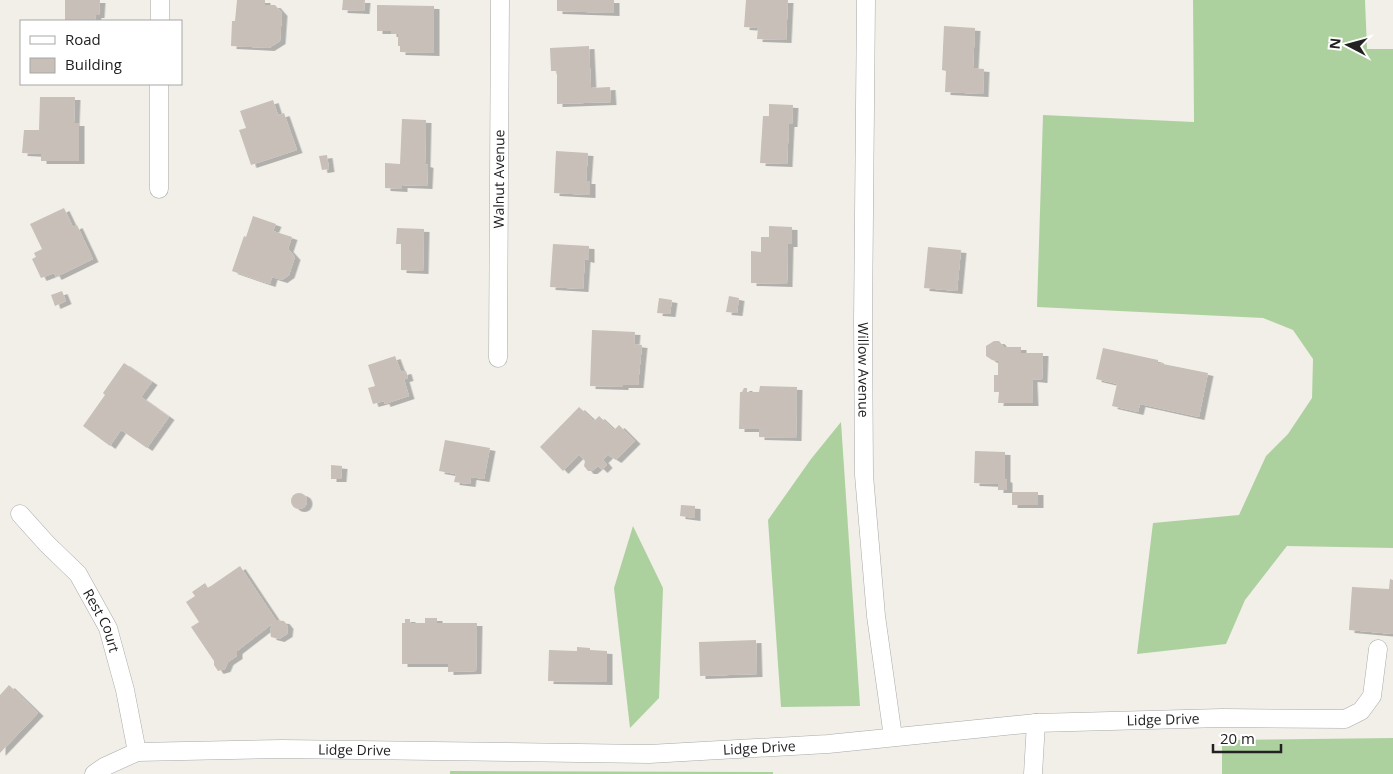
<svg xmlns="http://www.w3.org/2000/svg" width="1393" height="774" font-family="'Open Sans',sans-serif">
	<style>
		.forest { fill: #add19e }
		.building { fill: #c7bfb8; filter: url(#shadow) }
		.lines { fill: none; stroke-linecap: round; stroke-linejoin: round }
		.street-casing { stroke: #a9a9a9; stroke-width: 19 }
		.street { stroke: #fff; stroke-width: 18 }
		.labels { text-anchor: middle; stroke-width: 4.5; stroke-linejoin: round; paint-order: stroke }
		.street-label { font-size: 14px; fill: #222; stroke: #fff }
	</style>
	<defs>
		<filter id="shadow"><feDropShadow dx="5.5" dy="3" stdDeviation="0" flood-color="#0004"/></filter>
	</defs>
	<rect width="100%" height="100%" fill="#f2efe9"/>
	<!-- forest -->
	<g class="forest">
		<polygon points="1193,0 1365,0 1367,49 1393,49 1393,548 1287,546 1245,600 1226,644 1137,654 1153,523 1239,515 1266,456 1288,434 1312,398 1313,359 1293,330 1263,318 1037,307 1043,115 1194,122"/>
		<polygon points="841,422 860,706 781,707 768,520 811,459"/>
		<polygon points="633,526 663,588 659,698 630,728 614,588"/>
		<polygon points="1393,738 1393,774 1222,774 1222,740"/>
		<polygon points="450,771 773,772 773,774 450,774"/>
	</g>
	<!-- building -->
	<g class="building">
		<polygon points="65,0 100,0 99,15 96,15 95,21 65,21"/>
		<polygon points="237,0 265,0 265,5 275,5 282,13 280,41 269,48 231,46 232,21 235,21"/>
		<polygon points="343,0 365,0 364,11 342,10"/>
		<polygon points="557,0 614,0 614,13 557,11"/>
		<polygon points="746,0 788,0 786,40 757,39 758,28 744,27"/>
		<polygon points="377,5 434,6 434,53 400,52 400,46 398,46 398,34 391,34 391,31 377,31"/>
		<polygon points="944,26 975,28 973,68 984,69 983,94 945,92 946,71 942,70"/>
		<polygon points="589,46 591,88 610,87 611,102 557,104 557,71 551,71 550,48"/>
		<polygon points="40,97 75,97 74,123 79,123 79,161 41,161 41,154 22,153 24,130 39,130"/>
		<polygon points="273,100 278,115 284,113 297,150 251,165 239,130 246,128 240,111"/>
		<polygon points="769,104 793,105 792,124 789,124 787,164 760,163 763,116 769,116"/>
		<polygon points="402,119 426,120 425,164 428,165 427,186 402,185 402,189 385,188 385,163 400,164"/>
		<polygon points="556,151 588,153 586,181 590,181 590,195 554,193"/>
		<polygon points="327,155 329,169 322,170 319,156"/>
		<polygon points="64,208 73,227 77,225 93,259 56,277 54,273 41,278 32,259 36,257 34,253 42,249 30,224"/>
		<polygon points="253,216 276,224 273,231 292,237 288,249 295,257 289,275 282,280 272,277 270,284 232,271 244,236 246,237"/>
		<polygon points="769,226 792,227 792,244 788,244 787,284 751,283 751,251 761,252 761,237 769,237"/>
		<polygon points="397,228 424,229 423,271 401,270 401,244 396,244"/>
		<polygon points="553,244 589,246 589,260 585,259 583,289 550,287"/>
		<polygon points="928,247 961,250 957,291 924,288"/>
		<polygon points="62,291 66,301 55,306 51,295"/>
		<polygon points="729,296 739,298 737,313 726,312"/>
		<polygon points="659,298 672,300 670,314 657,313"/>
		<polygon points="592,330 635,332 634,344 642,345 638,385 623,385 623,387 590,386"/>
		<polygon points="994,341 999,341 1004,347 1021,347 1021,353 1043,353 1042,380 1032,379 1033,403 998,403 999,392 994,392 994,375 998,375 998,361 992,360 986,356 986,346"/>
		<polygon points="1103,348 1158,360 1158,363 1208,373 1199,417 1140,404 1138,412 1112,406 1117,384 1096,379"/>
		<polygon points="395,356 401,372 406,371 408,378 404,379 409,396 385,404 384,401 373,404 368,388 375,386 368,365"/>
		<polygon points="124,363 152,382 141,397 169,417 147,448 121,430 110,446 83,426 105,395 103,393"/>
		<polygon points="760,386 797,387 796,438 759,437 759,429 739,429 740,392 742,392 744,388 747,388 747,392 759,392"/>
		<polygon points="579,407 594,421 599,416 614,430 619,425 635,441 616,460 608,455 603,460 607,465 602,470 598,466 592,471 588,471 584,466 585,461 579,455 563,471 540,447"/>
		<polygon points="445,440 490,448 484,479 471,477 470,484 454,482 456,474 439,471"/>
		<polygon points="975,451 1005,452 1005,479 1007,480 1007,490 998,490 998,484 974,483"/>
		<polygon points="331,465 342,466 341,479 331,479"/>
		<rect x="1012" y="492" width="26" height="13"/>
		<circle cx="299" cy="501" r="8"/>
		<polygon points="681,505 695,506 695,518 680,516"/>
		<polygon points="240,566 276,620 284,621 288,626 287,634 279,639 271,637 270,631 272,624 237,651 237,656 228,662 225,669 218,671 214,665 214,661 191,627 199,622 186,602 195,596 192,592 205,583 208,588"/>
		<polygon points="1390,579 1393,580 1393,634 1349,630 1352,587 1389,589"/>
		<polygon points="425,618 437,618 437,623 477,623 476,671 448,672 448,664 402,664 402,623 405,623 405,619 410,619 410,623 425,623"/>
		<polygon points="756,640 757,674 700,676 699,642"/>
		<polygon points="577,647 590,648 590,650 607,651 607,682 548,681 549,650 577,651"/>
		<polygon points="9,685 38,713 0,753 0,695"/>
	</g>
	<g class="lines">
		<defs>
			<g id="street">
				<path id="s1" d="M 866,0 L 863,321 L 864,475 L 876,616 L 893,737"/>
				<polyline points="160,21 160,0"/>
				<polyline points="159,189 159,84"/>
				<path id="s2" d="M 498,358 L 500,0"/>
				<path id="s3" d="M 20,514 L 47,544 L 78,574 L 108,628 L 125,690 L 137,752"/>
				<path id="s4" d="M 94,774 L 104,767 L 137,752 L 282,749 L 649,754 L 828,744 L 1036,723 L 1222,718 L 1345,719 L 1361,711 L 1372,696 L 1378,649"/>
				<polyline points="1033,774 1036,723"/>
			</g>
		</defs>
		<!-- street casing -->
		<use href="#street" class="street-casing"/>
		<!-- street -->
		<use href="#street" class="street"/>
	</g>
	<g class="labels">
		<!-- street labels -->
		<g class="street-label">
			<text dy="5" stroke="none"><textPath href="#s2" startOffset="179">Walnut Avenue</textPath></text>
			<text dy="5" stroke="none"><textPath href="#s1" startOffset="370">Willow Avenue</textPath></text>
			<text dy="5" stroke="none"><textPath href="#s3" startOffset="136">Rest Court</textPath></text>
			<text dy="5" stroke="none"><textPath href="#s4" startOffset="1076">Lidge Drive</textPath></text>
			<text dy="5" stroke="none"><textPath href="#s4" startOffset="671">Lidge Drive</textPath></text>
			<text dy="5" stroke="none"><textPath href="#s4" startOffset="266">Lidge Drive</textPath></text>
		</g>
	</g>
	<!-- legend -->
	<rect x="20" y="20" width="162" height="65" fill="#ffffff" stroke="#a7a7a7"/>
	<rect x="30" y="36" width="25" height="8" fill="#ffffff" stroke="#a7a7a7"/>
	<text x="65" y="45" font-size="15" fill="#222222">Road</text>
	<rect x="30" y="58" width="25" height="15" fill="#c7bfb8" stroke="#a7a7a7"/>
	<text x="65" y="70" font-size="15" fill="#222222">Building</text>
	<!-- north arrow -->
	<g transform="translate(1348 45) rotate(276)" stroke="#ffffff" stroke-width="4" paint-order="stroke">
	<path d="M0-4L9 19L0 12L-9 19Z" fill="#222222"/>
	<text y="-8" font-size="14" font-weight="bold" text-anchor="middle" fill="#222222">N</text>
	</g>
	<!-- scale -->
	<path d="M1213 744v8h68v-8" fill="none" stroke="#222222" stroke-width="2.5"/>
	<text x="1220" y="744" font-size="15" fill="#222222" stroke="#ffffff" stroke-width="4" paint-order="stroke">20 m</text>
</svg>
